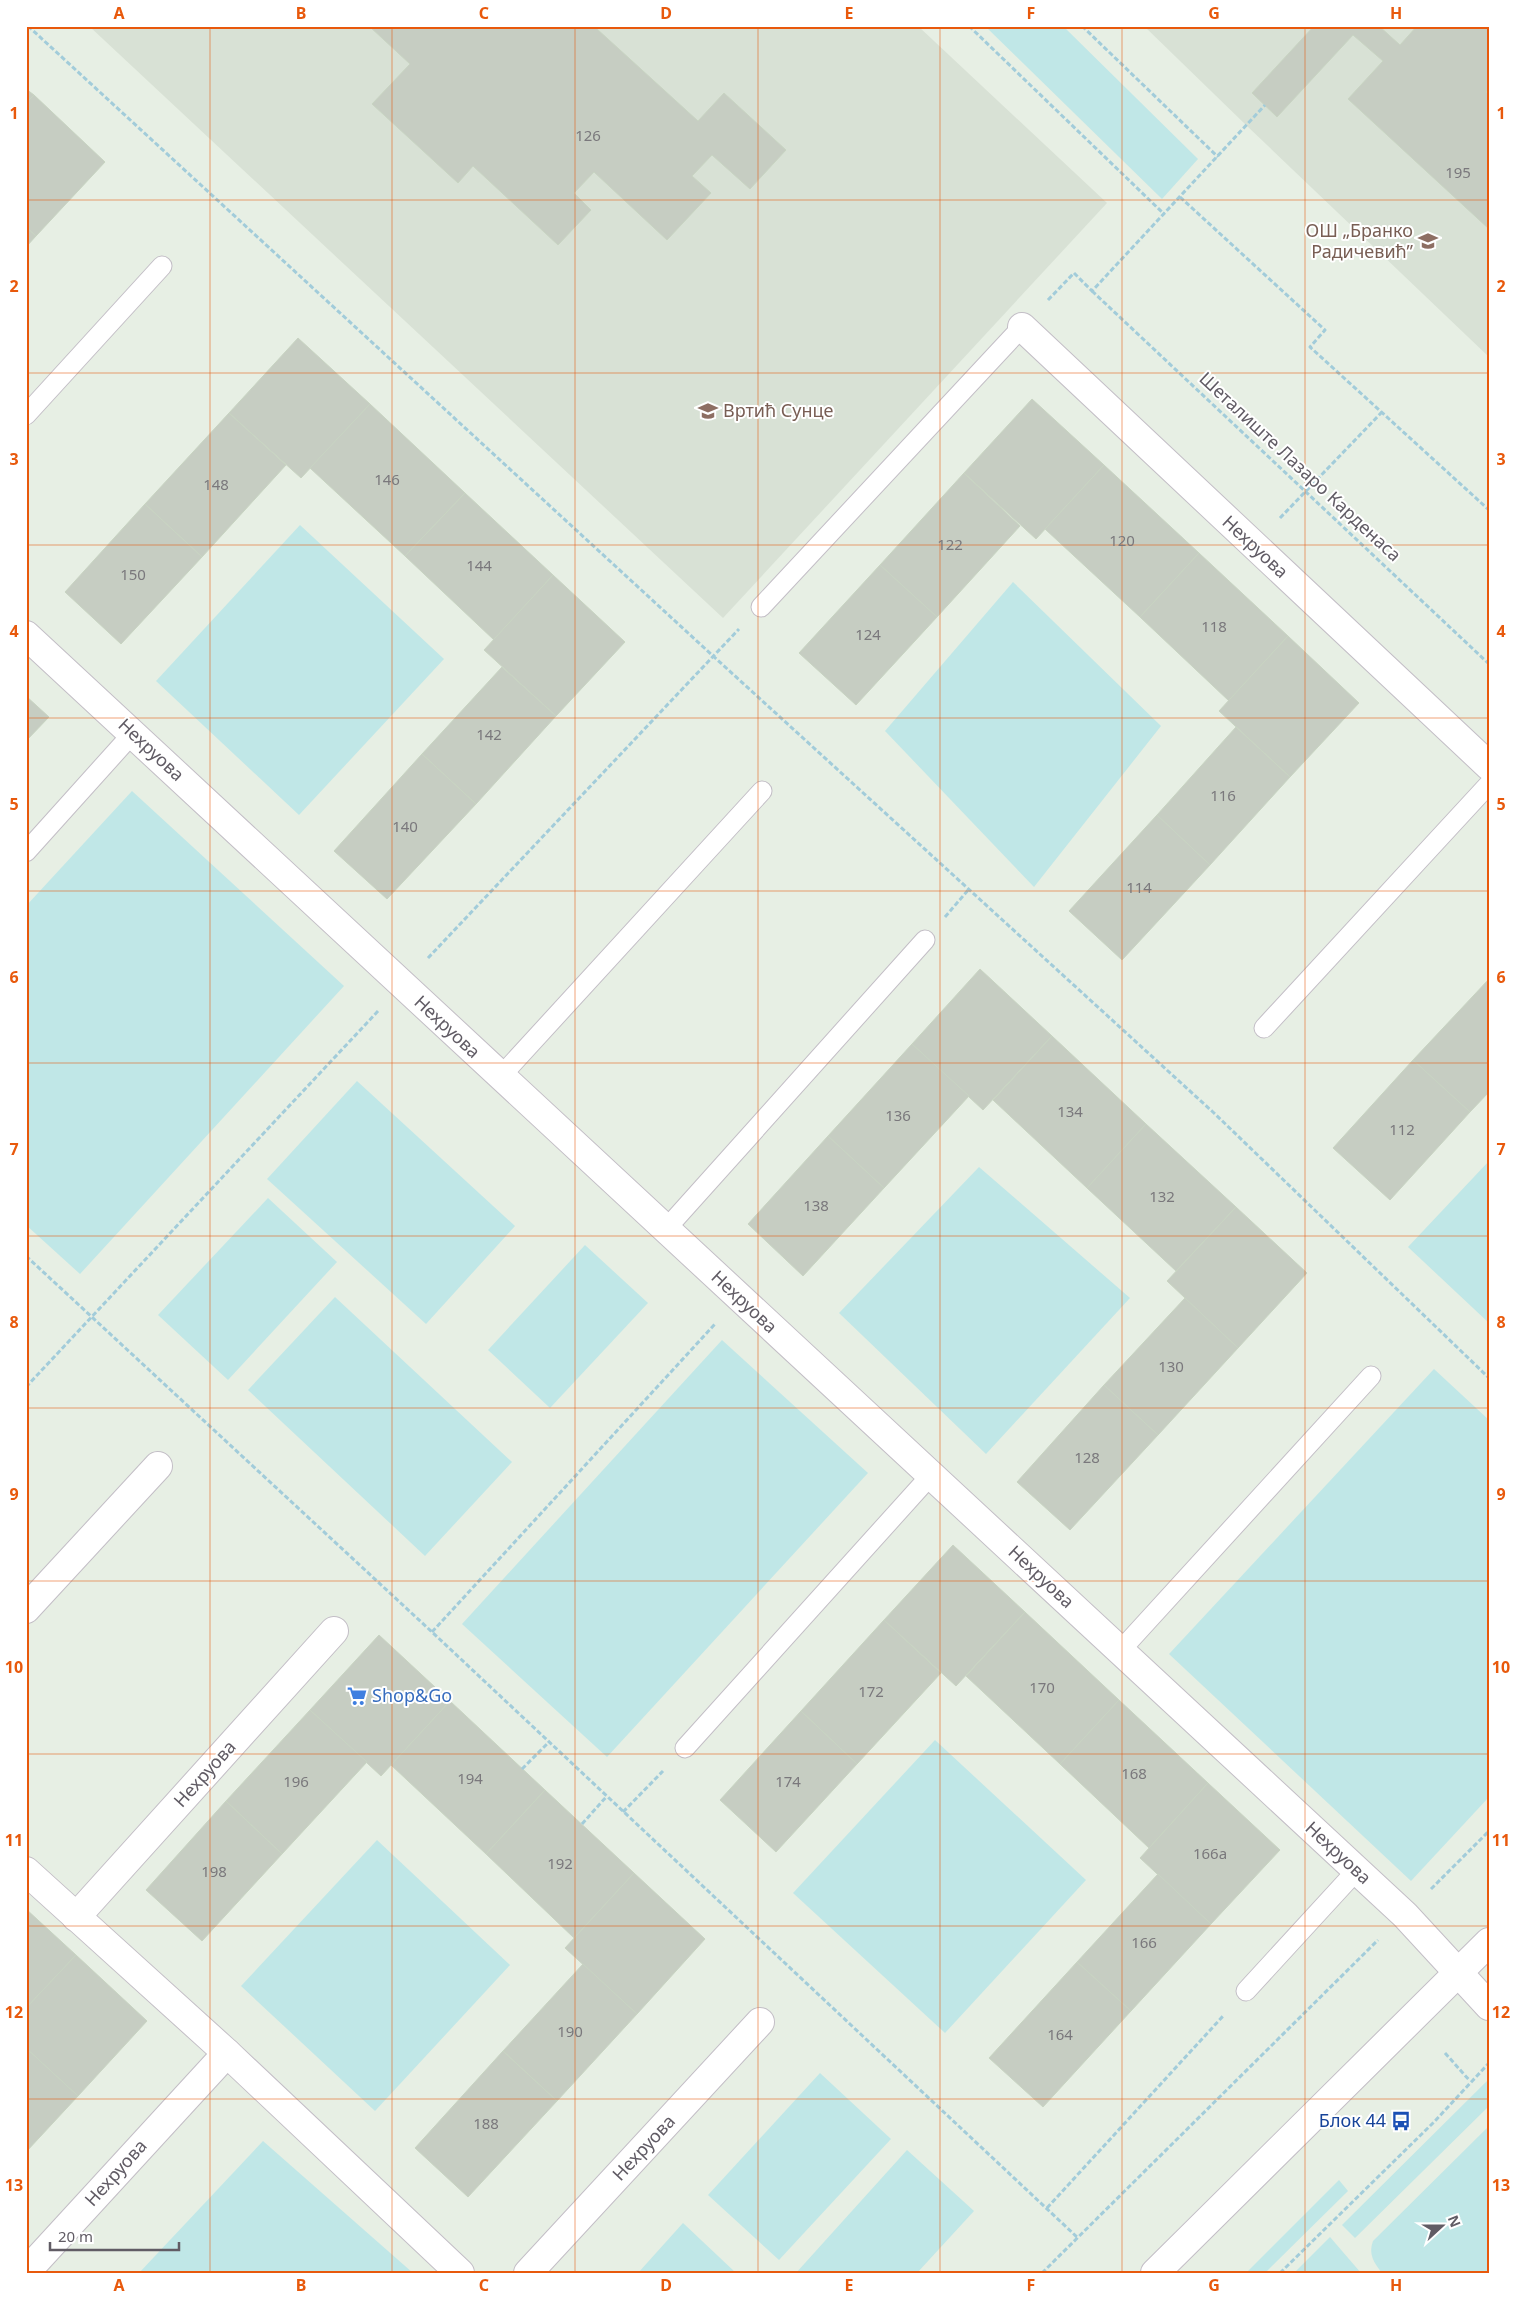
<svg xmlns="http://www.w3.org/2000/svg" width="1515" height="2299" font-family="'Noto Sans',sans-serif">
	<style>
		.education { fill: #d8e1d5 }
		.green { fill: #c0e7e7 }
		.building { fill: #c6cdc2; stroke: #c8d4c2 }
		.lines { fill: none; stroke-linecap: round; stroke-linejoin: round }
		.service-casing { stroke: #c3bec6; stroke-width: 21 }
		.minor-casing { stroke: #c3bec6; stroke-width: 30 }
		.tertiary-casing { stroke: #c3bec6; stroke-width: 30 }
		.path { stroke: #a2ccda; stroke-width: 3; stroke-dasharray: 5 2.5; stroke-linecap: butt }
		.service { stroke: #fff; stroke-width: 19 }
		.minor { stroke: #fff; stroke-width: 28 }
		.tertiary { stroke: #fff; stroke-width: 28 }
		.grid { fill: none; stroke: #e8590c; stroke-width: 1; stroke-opacity: 0.55 }
		.labels { text-anchor: middle; stroke-width: 4; stroke-linejoin: round; paint-order: stroke }
		.number-label { font-size: 15px; fill: #7a787c }
		.education-label { font-size: 18px; fill: #785e54; stroke: #fff; text-anchor: end }
		.street-label { font-size: 18px; fill: #615c65; stroke: #fff }
		.shop-label { font-size: 18px; fill: #366cbe; stroke: #fff; text-anchor: start }
		.transit-label { font-size: 18px; fill: #164399; stroke: #fff; text-anchor: end }
		.neatline { fill: none; stroke: #e8590c; stroke-width: 2 }
		.grid-label { font-size: 16px; text-anchor: middle; font-weight: bold; fill: #e8590c }
	</style>
	<rect width="100%" height="100%" fill="#e7efe4"/>
	<!-- education -->
	<g class="education">
		<polygon points="89,26 918,26 1107,203 723,618"/>
		<polygon points="1144,26 1489,26 1489,357 1247,126"/>
	</g>
	<!-- green -->
	<g class="green">
		<polygon points="985,26 1063,26 1198,159 1162,199"/>
		<polygon points="300,525 444,659 299,815 156,681"/>
		<polygon points="1013,582 1161,726 1034,887 885,731"/>
		<polygon points="132,791 344,986 80,1274 26,1225 26,906"/>
		<polygon points="357,1081 515,1226 426,1324 267,1179"/>
		<polygon points="1489,1161 1489,1323 1408,1247"/>
		<polygon points="979,1167 1130,1298 986,1454 839,1313"/>
		<polygon points="268,1198 337,1262 228,1380 158,1315"/>
		<polygon points="585,1245 648,1303 550,1408 488,1350"/>
		<polygon points="335,1297 512,1462 425,1556 248,1390"/>
		<polygon points="722,1340 868,1473 607,1757 462,1624"/>
		<polygon points="1434,1369 1489,1420 1489,1797 1411,1881 1169,1654"/>
		<polygon points="935,1740 1086,1880 945,2033 793,1893"/>
		<polygon points="377,1840 510,1965 375,2111 241,1986"/>
		<polygon points="820,2073 891,2139 779,2260 708,2195"/>
		<polygon points="1489,2079 1489,2106 1355,2238 1342,2225"/>
		<path d="M 1489,2126 L 1489,2273 L 1382,2273 C 1374,2263 1368,2254 1373,2241 Z"/>
		<polygon points="263,2141 413,2273 139,2273"/>
		<polygon points="907,2150 974,2211 917,2273 796,2273"/>
		<polygon points="1339,2180 1348,2191 1265,2273 1246,2273"/>
		<polygon points="683,2223 736,2273 638,2273"/>
		<polygon points="1330,2237 1361,2273 1294,2273"/>
	</g>
	<!-- building -->
	<g class="building">
		<polygon points="369,26 600,26 597,29 698,121 724,93 786,150 750,189 712,155 692,176 711,193 667,240 594,172 574,193 591,210 558,245 473,166 458,183 372,104 410,64"/>
		<polygon points="1314,26 1379,26 1400,45 1417,26 1489,26 1489,89 1486,92 1489,95 1489,229 1348,99 1383,61 1353,35 1277,117 1252,93"/>
		<polygon points="26,89 34,95 26,103"/>
		<polygon points="34,95 105,162 36,236 26,227 26,103"/>
		<polygon points="26,227 36,236 26,247"/>
		<polygon points="298,338 370,404 301,478 229,413"/>
		<polygon points="1032,399 1104,465 1036,539 964,473"/>
		<polygon points="370,404 465,493 405,556 310,468"/>
		<polygon points="229,413 286,465 202,557 145,504"/>
		<polygon points="1104,465 1199,553 1140,617 1045,529"/>
		<polygon points="964,473 1020,526 937,617 880,565"/>
		<polygon points="465,493 553,575 494,640 405,556"/>
		<polygon points="145,504 202,557 121,644 65,592"/>
		<polygon points="1199,553 1288,636 1229,701 1140,617"/>
		<polygon points="880,565 937,617 856,705 799,653"/>
		<polygon points="553,575 625,642 556,716 484,650"/>
		<polygon points="1288,636 1359,703 1290,777 1219,711"/>
		<polygon points="502,667 556,716 476,804 422,754"/>
		<polygon points="26,696 49,717 26,741"/>
		<polygon points="1236,727 1290,777 1210,865 1157,815"/>
		<polygon points="422,754 476,804 387,899 334,851"/>
		<polygon points="1157,815 1210,865 1122,960 1069,911"/>
		<polygon points="980,969 1052,1036 983,1110 912,1044"/>
		<polygon points="1489,979 1489,1092 1470,1112 1413,1060"/>
		<polygon points="1052,1036 1146,1124 1087,1188 993,1100"/>
		<polygon points="912,1044 969,1096 884,1188 828,1136"/>
		<polygon points="1413,1060 1470,1112 1390,1200 1333,1148"/>
		<polygon points="1146,1124 1236,1207 1176,1271 1087,1188"/>
		<polygon points="828,1136 884,1188 803,1276 748,1224"/>
		<polygon points="1236,1207 1307,1273 1238,1348 1167,1281"/>
		<polygon points="1185,1298 1238,1348 1158,1435 1104,1385"/>
		<polygon points="1104,1385 1158,1435 1070,1530 1017,1482"/>
		<polygon points="953,1545 1025,1612 956,1686 884,1620"/>
		<polygon points="1025,1612 1119,1700 1060,1764 966,1676"/>
		<polygon points="884,1620 941,1673 857,1764 801,1711"/>
		<polygon points="379,1635 450,1701 381,1776 310,1710"/>
		<polygon points="1119,1700 1208,1783 1149,1848 1060,1764"/>
		<polygon points="450,1701 545,1790 486,1854 391,1765"/>
		<polygon points="310,1710 367,1762 282,1854 226,1801"/>
		<polygon points="801,1711 857,1764 776,1852 720,1800"/>
		<polygon points="1208,1783 1280,1850 1211,1924 1140,1858"/>
		<polygon points="545,1790 634,1873 574,1938 486,1854"/>
		<polygon points="226,1801 282,1854 202,1941 146,1890"/>
		<polygon points="634,1873 705,1939 637,2014 565,1948"/>
		<polygon points="1158,1874 1211,1924 1131,2011 1077,1962"/>
		<polygon points="26,1909 76,1955 26,2008"/>
		<polygon points="76,1955 147,2021 78,2096 26,2048 26,2008"/>
		<polygon points="1077,1962 1131,2011 1043,2107 989,2058"/>
		<polygon points="583,1964 637,2014 557,2101 503,2051"/>
		<polygon points="26,2048 78,2096 26,2152"/>
		<polygon points="503,2051 557,2101 468,2197 415,2148"/>
	</g>
	<g class="lines">
		<defs>
			<g id="service">
				<polyline points="26,415 162,266"/>
				<polyline points="761,607 1022,327"/>
				<polyline points="26,852 133,733"/>
				<polyline points="1264,1028 1489,784"/>
				<polyline points="501,1076 762,791"/>
				<polyline points="666,1229 925,940"/>
				<polyline points="1120,1651 1371,1376"/>
				<polyline points="685,1748 931,1475"/>
				<polyline points="1246,1991 1357,1870"/>
			</g>
			<g id="minor">
				<polyline points="1022,327 1489,766"/>
				<polyline points="26,635 1405,1915 1489,2006"/>
				<polyline points="26,1609 158,1466"/>
				<polyline points="26,1871 227,2053 460,2273"/>
				<polyline points="76,1917 334,1631"/>
				<polyline points="26,2272 227,2053"/>
				<polyline points="528,2273 760,2022"/>
			</g>
			<polyline id="tertiary" points="1155,2273 1489,1942"/>
		</defs>
		<!-- service casing -->
		<use href="#service" class="service-casing"/>
		<!-- minor casing -->
		<use href="#minor" class="minor-casing"/>
		<!-- tertiary casing -->
		<use href="#tertiary" class="tertiary-casing"/>
		<!-- path -->
		<g class="path">
			<polyline points="28,26 712,655 1214,1113 1489,1378"/>
			<polyline points="969,26 1164,214"/>
			<polyline points="1082,26 1218,157"/>
			<polyline points="1180,197 1325,330 1310,347 1489,510"/>
			<polyline points="1092,291 1489,664"/>
			<polyline points="1048,300 1074,273 1092,291 1265,105"/>
			<polyline points="1280,518 1382,412"/>
			<polyline points="945,917 969,889"/>
			<polyline points="428,958 739,629"/>
			<polyline points="26,1256 432,1632 1078,2238"/>
			<polyline points="26,1387 379,1010"/>
			<polyline points="432,1632 715,1324"/>
			<polyline points="522,1769 549,1742"/>
			<polyline points="623,1812 663,1771"/>
			<polyline points="582,1824 607,1796"/>
			<polyline points="1431,1889 1489,1831"/>
			<polyline points="1445,2053 1470,2081"/>
			<polyline points="1047,2208 1224,2015"/>
			<polyline points="1042,2273 1378,1940"/>
			<polyline points="1280,2273 1434,2122 1489,2063"/>
		</g>
		<!-- service -->
		<use href="#service" class="service"/>
		<!-- minor -->
		<use href="#minor" class="minor"/>
		<!-- tertiary -->
		<use href="#tertiary" class="tertiary"/>
	</g>
	<!-- grid -->
	<path class="grid" d="M 210,26 L 210,2273M 392,26 L 392,2273M 575,26 L 575,2273M 758,26 L 758,2273M 940,26 L 940,2273M 1122,26 L 1122,2273M 1305,26 L 1305,2273M 26,200 L 1489,200M 26,373 L 1489,373M 26,545 L 1489,545M 26,718 L 1489,718M 26,891 L 1489,891M 26,1063 L 1489,1063M 26,1236 L 1489,1236M 26,1408 L 1489,1408M 26,1581 L 1489,1581M 26,1754 L 1489,1754M 26,1926 L 1489,1926M 26,2099 L 1489,2099"/>
	<!-- icons -->
	<defs>
		<symbol id="school-bare" viewBox="-9 -9 18 18"><path d="M0-5L7-2L0 1L-7-2ZM-4 1L0 2.5L4 1V4Q0 6-4 4Z" fill="#8d6e63" stroke="#fff" stroke-width="2.5" paint-order="stroke"/></symbol>
		<symbol id="supermarket-bare" viewBox="-9 -9 18 18"><path d="M-6-5.5h2.5l.6 2H6L4.5 2H-2.5L-4.4-4H-6ZM-1.5 3.2a1.3 1.3 0 1 0 .1 0ZM3 3.2a1.3 1.3 0 1 0 .1 0Z" fill="#3f7fe0" stroke="#fff" stroke-width="2.5" paint-order="stroke"/></symbol>
		<symbol id="bus-bare" viewBox="-9 -9 18 18"><path d="M-5-6H5V4H4V6H2V4H-2V6H-4V4H-5ZM-3.5-4V0h7V-4ZM-3.5 1.2v1.5H-2V1.2ZM2 1.2v1.5H3.5V1.2Z" fill="#1a4fb4" stroke="#fff" stroke-width="2.5" paint-order="stroke"/></symbol>
	</defs>
	<g fill-rule="evenodd">
		<use href="#school-bare" x="1414" y="227" width="28" height="28"/>
		<use href="#school-bare" x="694" y="397" width="28" height="28"/>
		<use href="#supermarket-bare" x="343" y="1682" width="28" height="28"/>
		<use href="#bus-bare" x="1387" y="2107" width="28" height="28"/>
	</g>
	<g class="labels">
		<!-- number labels -->
		<g class="number-label">
			<text x="588" y="141">126</text>
			<text x="1458" y="178">195</text>
			<text x="387" y="485">146</text>
			<text x="216" y="490">148</text>
			<text x="1122" y="546">120</text>
			<text x="950" y="550">122</text>
			<text x="479" y="571">144</text>
			<text x="133" y="580">150</text>
			<text x="1214" y="632">118</text>
			<text x="868" y="640">124</text>
			<text x="489" y="740">142</text>
			<text x="1223" y="801">116</text>
			<text x="405" y="832">140</text>
			<text x="1139" y="893">114</text>
			<text x="1070" y="1117">134</text>
			<text x="898" y="1121">136</text>
			<text x="1402" y="1135">112</text>
			<text x="1162" y="1202">132</text>
			<text x="816" y="1211">138</text>
			<text x="1171" y="1372">130</text>
			<text x="1087" y="1463">128</text>
			<text x="1042" y="1693">170</text>
			<text x="871" y="1697">172</text>
			<text x="1134" y="1779">168</text>
			<text x="470" y="1784">194</text>
			<text x="296" y="1787">196</text>
			<text x="788" y="1787">174</text>
			<text x="1210" y="1859">166a</text>
			<text x="560" y="1869">192</text>
			<text x="214" y="1877">198</text>
			<text x="1144" y="1948">166</text>
			<text x="570" y="2037">190</text>
			<text x="1060" y="2040">164</text>
			<text x="486" y="2129">188</text>
		</g>
		<!-- education labels -->
		<g class="education-label">
			<text x="1413" y="237">ОШ „Бранко<tspan x="1413" dy="21">Радичевић”</tspan></text>
			<text x="723" y="417" text-anchor="start">Вртић Сунце</text>
		</g>
		<!-- street labels -->
		<g class="street-label">
			<text transform="translate(1300 467) rotate(43)" y="6">Шеталиште Лазаро Карденаса</text>
			<text transform="translate(1255 547) rotate(43)" y="6">Нехруова</text>
			<text transform="translate(151 750) rotate(43)" y="6">Нехруова</text>
			<text transform="translate(447 1027) rotate(43)" y="6">Нехруова</text>
			<text transform="translate(744 1302) rotate(43)" y="6">Нехруова</text>
			<text transform="translate(1041 1577) rotate(43)" y="6">Нехруова</text>
			<text transform="translate(205 1774) rotate(-48)" y="6">Нехруова</text>
			<text transform="translate(1338 1853) rotate(43)" y="6">Нехруова</text>
			<text transform="translate(644 2148) rotate(-47)" y="6">Нехруова</text>
			<text transform="translate(116 2173) rotate(-48)" y="6">Нехруова</text>
		</g>
		<!-- shop labels -->
		<g class="shop-label">
			<text x="372" y="1702">Shop&amp;Go</text>
		</g>
		<!-- transit labels -->
		<g class="transit-label">
			<text x="1386" y="2127">Блок 44</text>
		</g>
	</g>
	<!-- border -->
	<rect width="1515" height="2299" fill="none" stroke="#ffffff" stroke-width="55"/>
	<!-- north arrow -->
	<g transform="translate(1442 2226) rotate(69)" stroke="#ffffff" stroke-width="4" paint-order="stroke">
	<path d="M0-4L9 19L0 12L-9 19Z" fill="#615c65"/>
	<text y="-8" font-size="14" font-weight="bold" text-anchor="middle" fill="#615c65">N</text>
	</g>
	<!-- scale -->
	<path d="M50 2242v8h129v-8" fill="none" stroke="#615c65" stroke-width="2.5"/>
	<text x="58" y="2242" font-size="15" fill="#615c65" stroke="#ffffff" stroke-width="4" paint-order="stroke">20 m</text>
	<rect x="28" y="28" width="1460" height="2244" class="neatline"/>
	<g class="grid-label">
		<text x="119" y="19">A</text>
		<text x="301" y="19">B</text>
		<text x="484" y="19">C</text>
		<text x="666" y="19">D</text>
		<text x="849" y="19">E</text>
		<text x="1031" y="19">F</text>
		<text x="1214" y="19">G</text>
		<text x="1396" y="19">H</text>
		<text x="14" y="119">1</text>
		<text x="1501" y="119">1</text>
		<text x="14" y="292">2</text>
		<text x="1501" y="292">2</text>
		<text x="14" y="465">3</text>
		<text x="1501" y="465">3</text>
		<text x="14" y="637">4</text>
		<text x="1501" y="637">4</text>
		<text x="14" y="810">5</text>
		<text x="1501" y="810">5</text>
		<text x="14" y="983">6</text>
		<text x="1501" y="983">6</text>
		<text x="14" y="1155">7</text>
		<text x="1501" y="1155">7</text>
		<text x="14" y="1328">8</text>
		<text x="1501" y="1328">8</text>
		<text x="14" y="1500">9</text>
		<text x="1501" y="1500">9</text>
		<text x="14" y="1673">10</text>
		<text x="1501" y="1673">10</text>
		<text x="14" y="1846">11</text>
		<text x="1501" y="1846">11</text>
		<text x="14" y="2018">12</text>
		<text x="1501" y="2018">12</text>
		<text x="14" y="2191">13</text>
		<text x="1501" y="2191">13</text>
		<text x="119" y="2291">A</text>
		<text x="301" y="2291">B</text>
		<text x="484" y="2291">C</text>
		<text x="666" y="2291">D</text>
		<text x="849" y="2291">E</text>
		<text x="1031" y="2291">F</text>
		<text x="1214" y="2291">G</text>
		<text x="1396" y="2291">H</text>
	</g>
</svg>
